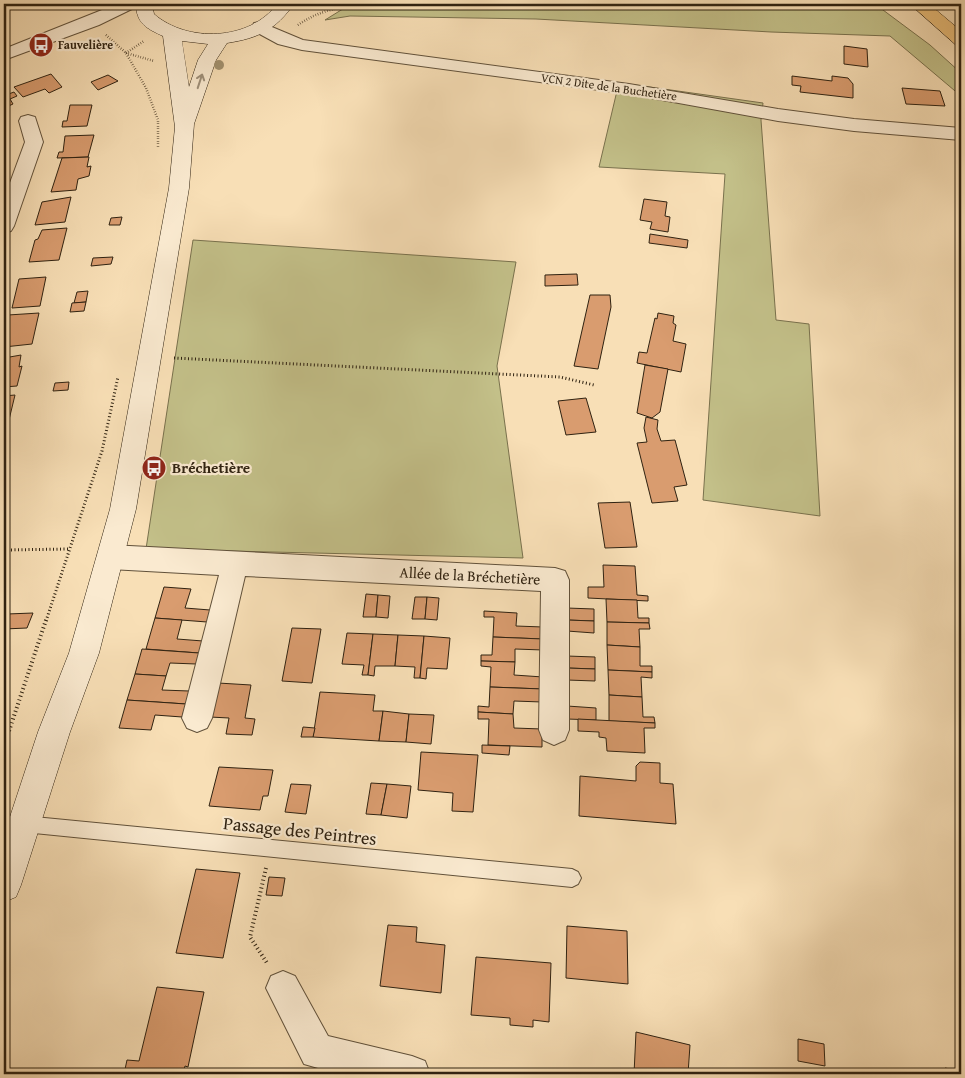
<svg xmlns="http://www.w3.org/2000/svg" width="965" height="1078" font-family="'Gentium Book Plus',serif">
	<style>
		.green { fill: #c3c089; stroke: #79714d }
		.building { fill: #d99c6f; stroke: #2f2211 }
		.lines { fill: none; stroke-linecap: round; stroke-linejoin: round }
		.service-casing { stroke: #61513a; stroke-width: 2 }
		.minor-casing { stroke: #61513a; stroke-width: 2 }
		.secondary-casing { stroke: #2f2211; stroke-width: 1 }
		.motorway-casing { stroke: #2f2211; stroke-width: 1 }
		.path-far2 { stroke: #2f2211; stroke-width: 2.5; stroke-dasharray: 0.5 2; stroke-linecap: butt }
		.path-far1 { stroke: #2f2211; stroke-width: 3; stroke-dasharray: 1 2.5; stroke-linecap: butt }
		.path { stroke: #2f2211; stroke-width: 4; stroke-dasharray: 1 3; stroke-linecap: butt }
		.service { fill: #faead0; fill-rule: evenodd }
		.minor { fill: #faead0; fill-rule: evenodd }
		.secondary { fill: #faead0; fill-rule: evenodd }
		.motorway { fill: #ecc07b; fill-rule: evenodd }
		.tree { fill: #a2916f }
		.oneway { stroke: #9f907a }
		.labels { text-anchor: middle; stroke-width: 4.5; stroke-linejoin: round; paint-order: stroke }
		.far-poi-label { font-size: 12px; font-weight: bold; fill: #2f2211; stroke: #faead0; text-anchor: start }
		.far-street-label { font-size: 12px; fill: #2f2211; stroke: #faead0 }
		.poi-label { font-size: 15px; font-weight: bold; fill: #2f2211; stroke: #faead0; text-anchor: start }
		.street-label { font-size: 15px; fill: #2f2211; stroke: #faead0 }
		.near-street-label { font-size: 18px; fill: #2f2211; stroke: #faead0 }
	</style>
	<rect width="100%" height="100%" fill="#f8dfb6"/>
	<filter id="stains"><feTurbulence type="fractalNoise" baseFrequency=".004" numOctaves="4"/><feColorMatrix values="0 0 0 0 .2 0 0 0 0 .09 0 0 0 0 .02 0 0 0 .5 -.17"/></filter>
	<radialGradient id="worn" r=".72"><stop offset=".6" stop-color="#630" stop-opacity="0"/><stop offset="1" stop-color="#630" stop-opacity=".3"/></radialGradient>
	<!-- green -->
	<g class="green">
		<polygon points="446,4 875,4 930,45 961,73 961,96 890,36 771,32 536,19 350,16 325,20 346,7"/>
		<polygon points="621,83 763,103 761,120 776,320 809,324 820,516 703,500 725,174 599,167 616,95"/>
		<polygon points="193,240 516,262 497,366 523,558 146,549"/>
	</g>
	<!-- building -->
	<g class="building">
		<polygon points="9,4 32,4 12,9"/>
		<polygon points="844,46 867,49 868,67 844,64"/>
		<polygon points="51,74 62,87 49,93 45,89 23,97 14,87"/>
		<polygon points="108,75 118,81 98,90 91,82"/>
		<polygon points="792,76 832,81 832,76 848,78 853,84 853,98 800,92 801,86 792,85"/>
		<polygon points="902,88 940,91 945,106 906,104"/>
		<polygon points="14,92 17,96 10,99 13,104 4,108 4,93 6,95"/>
		<polygon points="70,105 92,105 87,126 62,127 63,121 67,121"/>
		<polygon points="94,135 88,157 57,158 59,152 63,152 65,136"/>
		<polygon points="89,157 87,167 91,166 89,176 78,179 76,190 51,192 62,158"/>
		<polygon points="71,197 65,222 35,225 42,202"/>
		<polygon points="644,199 667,202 665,216 670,217 668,232 650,229 652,222 640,220"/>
		<polygon points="122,217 120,225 109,225 111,218"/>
		<polygon points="67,228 59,260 29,262 35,240 38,239 42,230"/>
		<polygon points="650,234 688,240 687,248 649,243"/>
		<polygon points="113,257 111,264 91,266 93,258"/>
		<polygon points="577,274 578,285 545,286 545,275"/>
		<polygon points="46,277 40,306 12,308 19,279"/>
		<polygon points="88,291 86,302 74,303 77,292"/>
		<polygon points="590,295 610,295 611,307 598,369 574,366"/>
		<polygon points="86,302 84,311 70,312 72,303"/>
		<polygon points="39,313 32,344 4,347 4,328 8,315"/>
		<polygon points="658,313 674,316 673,323 676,325 673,341 686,344 681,372 637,363 639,352 647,353 655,318 657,319"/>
		<polygon points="21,355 19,367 22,366 17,386 4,387 4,358"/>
		<polygon points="645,365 668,369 660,412 652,418 637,413"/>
		<polygon points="69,382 68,390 53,391 55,383"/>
		<polygon points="15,395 8,424 4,424 4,396"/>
		<polygon points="586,398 596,432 566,435 558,401"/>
		<polygon points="646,417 658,420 657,429 661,441 675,440 687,485 674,487 678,501 652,503 637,443 647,442 644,428"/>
		<polygon points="630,502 637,547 605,548 598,503"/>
		<polygon points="603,565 635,566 637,595 648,596 648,601 588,598 588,587 604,587"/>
		<polygon points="164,587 191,589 185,608 210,610 207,622 155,618"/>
		<polygon points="366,594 378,595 376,617 363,617"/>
		<polygon points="378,595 390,596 388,618 376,617"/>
		<polygon points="415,597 427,597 425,619 412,619"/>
		<polygon points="427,597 439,598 437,620 425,619"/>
		<polygon points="606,599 637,600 638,618 649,618 649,623 607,622"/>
		<polygon points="567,608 594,609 594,621 567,620"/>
		<polygon points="484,611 517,613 516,626 543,627 543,639 493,637 494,617 484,617"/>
		<polygon points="33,613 27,628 4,629 7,614"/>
		<polygon points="155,618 182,620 177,639 203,641 199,653 146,649"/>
		<polygon points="567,620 594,621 594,633 567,631"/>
		<polygon points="607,622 649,623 650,629 639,629 640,647 607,645"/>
		<polygon points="292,628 321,629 312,683 282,681"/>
		<polygon points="347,633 373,634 368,675 362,675 364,665 342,664"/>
		<polygon points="373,634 398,635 395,666 375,666 374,676 368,675"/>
		<polygon points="398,635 424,636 420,678 414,678 415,667 395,666"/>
		<polygon points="424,636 450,638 447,669 427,668 426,679 420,678"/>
		<polygon points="493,637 543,639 543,650 515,649 515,662 481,661 481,655 492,655"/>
		<polygon points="607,645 640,647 640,666 652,666 652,672 608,670"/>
		<polygon points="142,649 199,653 196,664 170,663 166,676 135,674"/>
		<polygon points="567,656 595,657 595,669 567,668"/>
		<polygon points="481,661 515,662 514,675 543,677 543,689 490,687 491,667 481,666"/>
		<polygon points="567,668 595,669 595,681 567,680"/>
		<polygon points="608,670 652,672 652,678 641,677 642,697 609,695"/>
		<polygon points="135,674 166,676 162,690 189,691 186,704 127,700"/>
		<polygon points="218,683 251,685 245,718 255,719 252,735 226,734 229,718 210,717"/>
		<polygon points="490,687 543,689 542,702 514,701 513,714 478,712 478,706 489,707"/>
		<polygon points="320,692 375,695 373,711 383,711 379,741 313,737"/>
		<polygon points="609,695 642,697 643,717 654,717 655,723 609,721"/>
		<polygon points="127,700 186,704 182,717 155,715 151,730 119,728"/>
		<polygon points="567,706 596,708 596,720 567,719"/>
		<polygon points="383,711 409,714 406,742 379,741"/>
		<polygon points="478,712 513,714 514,728 542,729 542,747 488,745 489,719 478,719"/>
		<polygon points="409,714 434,715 431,744 406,742"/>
		<polygon points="578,719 655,723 655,728 644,728 645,753 607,751 606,738 599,737 599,732 578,731"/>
		<polygon points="303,727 315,728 313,737 301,737"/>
		<polygon points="482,745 510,746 509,755 482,753"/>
		<polygon points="421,752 478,755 473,812 452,811 453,793 418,790"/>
		<polygon points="640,762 660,763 660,783 673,784 676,824 579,816 580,776 636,781 636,766"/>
		<polygon points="219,767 273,770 268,796 263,796 260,810 209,806"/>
		<polygon points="371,783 387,784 381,815 366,814"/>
		<polygon points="291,784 311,785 306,814 285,812"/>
		<polygon points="387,784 411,786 407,818 381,815"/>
		<polygon points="196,869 240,873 223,958 176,953"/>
		<polygon points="269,877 285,878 282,896 266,895"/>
		<polygon points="388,925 417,927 416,942 445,945 441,993 380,986"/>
		<polygon points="567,926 627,931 628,984 566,978"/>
		<polygon points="476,957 551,963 549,1022 533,1020 533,1027 510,1025 510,1018 471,1015"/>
		<polygon points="157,987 204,992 188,1067 185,1066 183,1074 124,1074 127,1060 139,1061"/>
		<polygon points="636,1032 690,1045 688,1074 634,1074"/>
		<polygon points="798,1039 824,1044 825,1066 798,1061"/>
		<polygon points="945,1068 961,1071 961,1074 945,1074"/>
	</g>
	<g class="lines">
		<defs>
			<polygon id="service" points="24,816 572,869 578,872 581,878 578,884 572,887 24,832 18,830 16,824 18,818"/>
			<g id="minor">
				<polygon points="117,4 138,4 136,7 99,25 4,60 4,49"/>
				<polygon points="260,22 303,40 629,84 778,109 854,119 961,128 961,140 854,131 778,121 629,94 302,50 278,44 254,31 252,27 254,23"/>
				<polygon points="28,115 35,117 43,142 14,226 11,231 4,233 4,199 25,142 19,121 21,117"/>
				<polygon points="110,545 555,568 565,571 569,580 569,730 565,740 554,745 543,740 539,730 541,591 245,576 212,718 207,728 197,732 187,728 182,718 219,575 110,569 101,565 97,557 101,549"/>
				<polygon points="283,971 295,976 328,1036 412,1056 425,1061 430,1074 339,1074 304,1064 266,988 271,976"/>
			</g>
			<path id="secondary" d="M 136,4 L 152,4 L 154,14 C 187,43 250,41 277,4 L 294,4 C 275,30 259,38 227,43 L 216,60 L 194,124 L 189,188 L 136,509 L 99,653 L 70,732 L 21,885 L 16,897 L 4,902 L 4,835 L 38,732 L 69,653 L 110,509 L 169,188 L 175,127 L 163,36 C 147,29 136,23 136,4 ZM 182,41 L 208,44 L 198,60 L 189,87 Z"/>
			<polygon id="motorway" points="910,4 929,4 961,31 961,45 955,44"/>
		</defs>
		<!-- service casing -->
		<use href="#service" class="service-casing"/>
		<!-- minor casing -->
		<use href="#minor" class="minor-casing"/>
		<!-- secondary casing -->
		<use href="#secondary" class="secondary-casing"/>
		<!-- motorway casing -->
		<use href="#motorway" class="motorway-casing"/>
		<!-- path-far2 -->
		<g class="path-far2">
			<path d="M 298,25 C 328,4 360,5 395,4"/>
			<polyline points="106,35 126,53 146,88 158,120 158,147"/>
			<polyline points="126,53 154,61"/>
			<polyline points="126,53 144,41"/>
		</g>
		<!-- path-far1 -->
		<g class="path-far1">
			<polyline points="174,358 560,377 594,385"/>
			<polyline points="4,550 69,549"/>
			<polyline points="46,621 102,451 118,377"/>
		</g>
		<!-- path -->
		<g class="path">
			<polyline points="4,746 46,620"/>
			<polyline points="266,868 250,937 267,963"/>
		</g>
		<!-- service -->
		<use href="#service" class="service"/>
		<!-- minor -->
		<use href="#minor" class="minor"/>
		<!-- secondary -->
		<use href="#secondary" class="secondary"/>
		<!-- motorway -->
		<use href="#motorway" class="motorway"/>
	</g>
	<!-- trees -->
	<circle class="tree" cx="219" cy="65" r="5"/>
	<!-- one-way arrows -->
	<defs><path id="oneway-shaft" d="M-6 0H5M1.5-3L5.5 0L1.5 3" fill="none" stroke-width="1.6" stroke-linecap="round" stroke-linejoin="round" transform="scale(1.25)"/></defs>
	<use class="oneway" href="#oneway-shaft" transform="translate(200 81) rotate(-72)"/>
	<!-- icons -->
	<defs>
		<symbol id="bus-disc" viewBox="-11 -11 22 22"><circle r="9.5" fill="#8f2418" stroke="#faead0"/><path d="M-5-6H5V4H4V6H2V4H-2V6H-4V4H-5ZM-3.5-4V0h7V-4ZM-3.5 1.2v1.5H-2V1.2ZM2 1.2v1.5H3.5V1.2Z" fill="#fff"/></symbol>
	</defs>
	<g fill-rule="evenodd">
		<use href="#bus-disc" x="27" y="31" width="28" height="28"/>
		<use href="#bus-disc" x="140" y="454" width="28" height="28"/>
	</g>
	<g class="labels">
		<!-- far-poi labels -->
		<g class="far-poi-label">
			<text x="58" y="49">Fauvelière</text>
		</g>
		<!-- far-street labels -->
		<g class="far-street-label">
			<text transform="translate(609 87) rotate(8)" y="4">VCN 2 Dite de la Buchetière</text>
		</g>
		<!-- poi labels -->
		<g class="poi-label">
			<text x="172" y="473">Bréchetière</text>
		</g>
		<!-- street labels -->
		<g class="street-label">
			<text transform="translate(470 576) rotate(3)" y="5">Allée de la Bréchetière</text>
		</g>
		<!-- near-street labels -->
		<g class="near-street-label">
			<text transform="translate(300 831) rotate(6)" y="6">Passage des Peintres</text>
		</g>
	</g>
	<!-- margin -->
	<rect width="965" height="1078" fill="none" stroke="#f8dfb6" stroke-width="20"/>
	<rect x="5" y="5" width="955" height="1068" fill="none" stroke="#2f2211" stroke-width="2.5"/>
	<rect x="10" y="10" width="945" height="1058" fill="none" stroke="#2f2211"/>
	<rect width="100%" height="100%" filter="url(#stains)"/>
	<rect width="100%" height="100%" fill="url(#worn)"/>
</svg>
